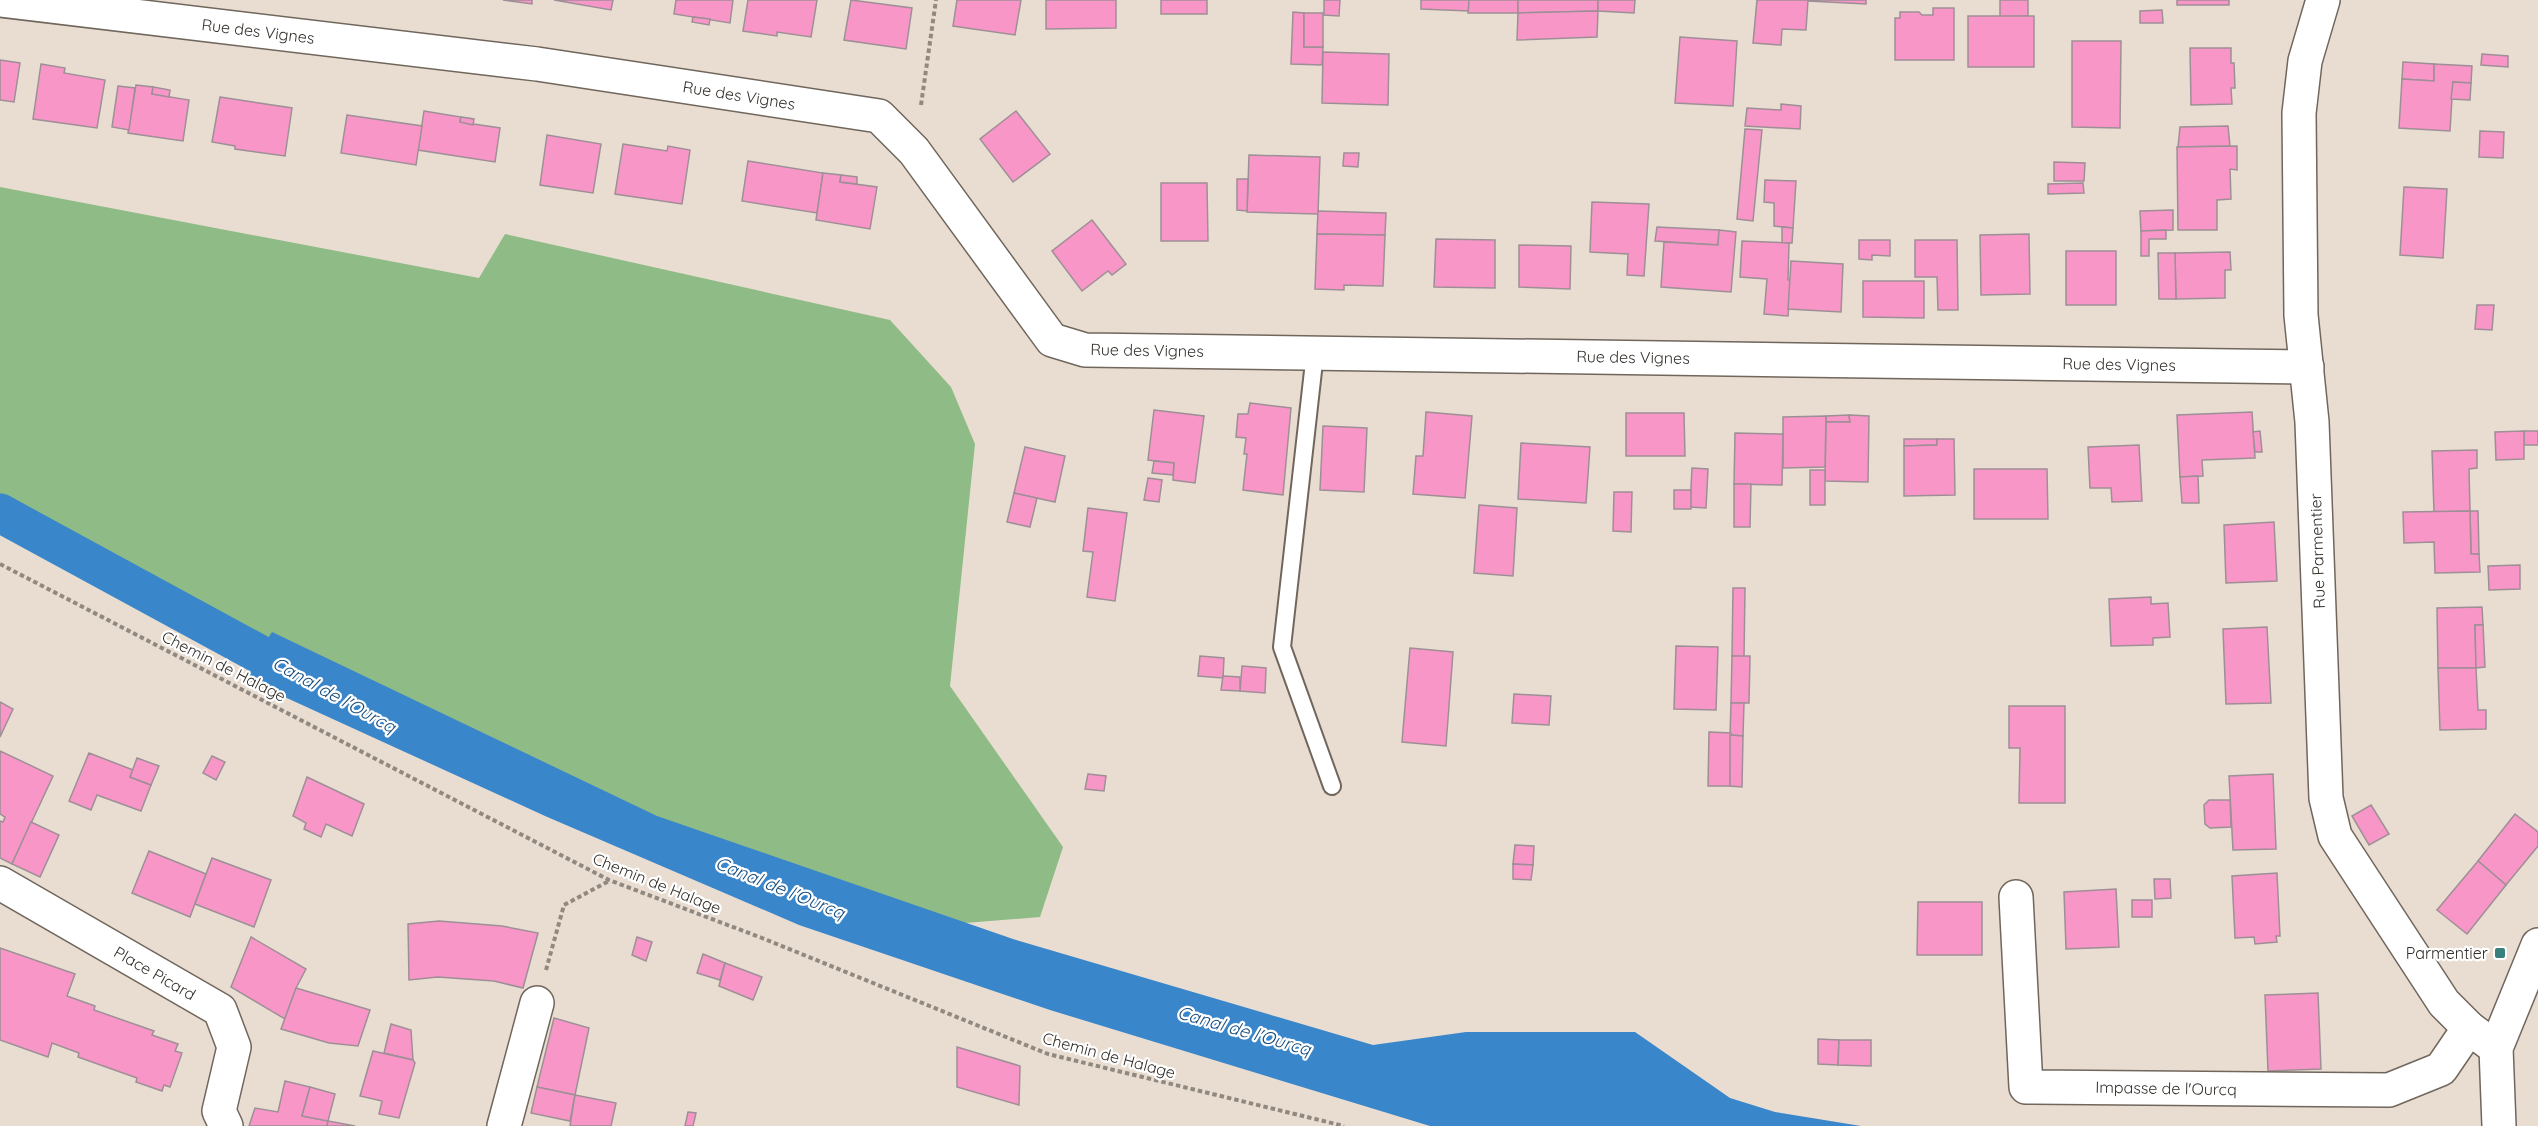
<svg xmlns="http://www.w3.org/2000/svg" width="2538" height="1126" font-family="Quicksand,sans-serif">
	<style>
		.green { fill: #8fbb86 }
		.water { fill: #3986cb }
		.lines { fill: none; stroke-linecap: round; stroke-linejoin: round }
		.canal { stroke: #3986cb; stroke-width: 39 }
		.building { fill: #f897c7; stroke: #9e8f96; stroke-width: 1.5 }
		.service-casing { stroke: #70665c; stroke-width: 20 }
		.minor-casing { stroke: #70665c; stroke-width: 36 }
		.tertiary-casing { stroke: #70665c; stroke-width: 36 }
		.path { stroke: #918980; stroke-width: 4; stroke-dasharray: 4.5 3; stroke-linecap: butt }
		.service { stroke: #fff; stroke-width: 16 }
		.minor { stroke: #fff; stroke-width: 33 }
		.tertiary { stroke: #fff; stroke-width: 33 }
		.poi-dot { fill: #38807d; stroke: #fff; stroke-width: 2 }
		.labels { text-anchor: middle; stroke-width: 4.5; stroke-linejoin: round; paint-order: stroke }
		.street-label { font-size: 16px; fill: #322e29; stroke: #fff }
		.poi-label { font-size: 16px; fill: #322e29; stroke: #fff; text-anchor: end }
		.water-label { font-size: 18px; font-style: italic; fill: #184e7d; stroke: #fff }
	</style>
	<rect width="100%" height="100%" fill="#e9ddd1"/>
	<!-- green -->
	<polygon class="green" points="0,187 479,278 505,234 890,320 951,387 975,444 950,686 1063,847 1040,917 915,927 422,721 0,517"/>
	<!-- water -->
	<polygon class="water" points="272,632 657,816 1013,939 1373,1045 1466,1032 1635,1032 1730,1098 1775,1112 1861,1126 1430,1126 1050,1010 799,925 545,816 243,678"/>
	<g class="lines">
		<!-- canal -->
		<polyline class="canal" points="0,513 303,678"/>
	</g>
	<!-- building -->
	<g class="building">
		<polygon points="503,0 532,0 532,4"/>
		<polygon points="554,0 613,0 611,10"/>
		<polygon points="676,0 733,0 730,23 674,14"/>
		<polygon points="748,0 817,0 811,37 777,32 777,36 743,31"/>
		<polygon points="851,0 912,8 906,49 844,40"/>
		<polygon points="957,0 1021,0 1015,35 953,26"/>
		<polygon points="1046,0 1116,0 1116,28 1046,29"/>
		<rect x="1161" y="0" width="46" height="14"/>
		<polygon points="1324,0 1340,0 1339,16 1324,15"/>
		<polygon points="1421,0 1469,0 1469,11 1421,9"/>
		<polygon points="1469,0 1518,0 1518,13 1468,13"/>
		<polygon points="1518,0 1598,0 1598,11 1518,13"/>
		<polygon points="1598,0 1635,0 1634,13 1598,11"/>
		<polygon points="1757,0 1808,0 1806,30 1782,29 1781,45 1753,43"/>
		<polygon points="1866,0 1866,4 1808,1 1808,0"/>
		<polygon points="2000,0 2028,0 2028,16 2000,17"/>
		<rect x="2177" y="0" width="52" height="5"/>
		<polygon points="1933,8 1954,8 1954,60 1895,60 1895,18 1900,18 1900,12 1919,12 1922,15 1933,15"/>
		<polygon points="2162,10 2163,23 2140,23 2140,11"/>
		<polygon points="1598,11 1597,37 1517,40 1518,13"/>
		<polygon points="1293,12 1304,13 1304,47 1323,47 1322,65 1291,64"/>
		<rect x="1304" y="13" width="19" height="34"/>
		<rect x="1968" y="16" width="66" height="51"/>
		<polygon points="693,17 710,19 709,25 692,22"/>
		<polygon points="1680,37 1737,41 1733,106 1675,103"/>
		<polygon points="2072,41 2121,41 2120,128 2072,127"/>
		<polygon points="2190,48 2231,48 2231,63 2234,63 2235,88 2231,88 2232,104 2191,105"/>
		<polygon points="1323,52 1389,54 1388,105 1322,103"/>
		<polygon points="2482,54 2508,56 2508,67 2481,65"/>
		<polygon points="0,60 20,63 14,102 0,100"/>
		<polygon points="2403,62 2434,64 2434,81 2402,79"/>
		<polygon points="41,64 65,68 64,73 105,80 97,128 33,119"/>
		<polygon points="2434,64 2472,66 2471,83 2453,82 2450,131 2399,128 2402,79 2434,81"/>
		<polygon points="2453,82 2471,83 2470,100 2451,99"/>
		<polygon points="136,85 153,87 152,94 189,100 183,141 128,133"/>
		<polygon points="118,86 135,88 129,130 112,127"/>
		<polygon points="153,87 170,90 169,97 152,94"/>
		<polygon points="220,97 292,108 285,156 235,149 235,146 212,142"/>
		<polygon points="1781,104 1801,106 1800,129 1745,126 1747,108 1781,110"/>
		<polygon points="424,111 461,117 460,122 500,128 495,162 418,150"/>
		<polygon points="1016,111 1050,154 1013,182 980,139"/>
		<polygon points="347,115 422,126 416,165 341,153"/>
		<polygon points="461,117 474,119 473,125 460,122"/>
		<polygon points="2228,126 2230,146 2178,147 2180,127"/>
		<polygon points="1745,129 1762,130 1753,221 1737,219"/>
		<polygon points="2480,131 2504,132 2503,158 2479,157"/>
		<polygon points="547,135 601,144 593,193 540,185"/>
		<polygon points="623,144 667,151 668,146 690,150 682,204 615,194"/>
		<polygon points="2237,146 2237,170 2230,169 2231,199 2217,200 2217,230 2178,230 2177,147"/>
		<polygon points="1344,153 1359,153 1358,167 1343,166"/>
		<polygon points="1249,155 1320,157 1318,214 1247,212"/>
		<polygon points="748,161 823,173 817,213 742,201"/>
		<polygon points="2054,162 2085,163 2084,181 2054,181"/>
		<polygon points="823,173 841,175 840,182 877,187 870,229 816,220"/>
		<polygon points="841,175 857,177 857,184 840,182"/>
		<polygon points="1237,179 1248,179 1247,211 1237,210"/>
		<polygon points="1765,180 1796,181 1793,228 1774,226 1774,203 1764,202"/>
		<polygon points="1161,183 1207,183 1208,241 1161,241"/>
		<polygon points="2083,183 2084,193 2048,194 2048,184"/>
		<polygon points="2404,187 2447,189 2443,258 2400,255"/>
		<polygon points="1592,202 1649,204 1644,276 1627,275 1628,254 1590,252"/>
		<polygon points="2173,210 2173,230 2141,231 2140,211"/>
		<polygon points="1318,211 1386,213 1385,235 1317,234"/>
		<polygon points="1092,220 1126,264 1112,275 1108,271 1082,291 1052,251"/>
		<polygon points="1657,227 1719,230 1718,245 1655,241"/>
		<polygon points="1782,227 1793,228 1792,243 1782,243"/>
		<polygon points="1719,230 1736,232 1731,292 1661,287 1664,242 1718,245"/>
		<polygon points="2166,230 2166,239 2149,239 2149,256 2141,256 2141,231"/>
		<polygon points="1317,234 1385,235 1383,286 1344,285 1344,290 1315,289"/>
		<polygon points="2029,234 2030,294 1981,295 1980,235"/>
		<polygon points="1436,239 1495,240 1495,288 1434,287"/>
		<polygon points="1859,240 1890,240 1890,256 1872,255 1872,260 1859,259"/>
		<polygon points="1915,240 1957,240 1958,310 1938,310 1937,277 1915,277"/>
		<polygon points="1742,241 1789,243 1788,280 1791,280 1788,316 1764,314 1767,279 1740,277"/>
		<polygon points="1519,245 1571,246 1570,289 1519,287"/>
		<rect x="2066" y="251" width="50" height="54"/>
		<polygon points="2230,252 2231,270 2225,270 2225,298 2176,299 2175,253"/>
		<polygon points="2158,253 2175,253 2176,299 2159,299"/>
		<polygon points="1791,261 1843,264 1841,312 1788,309"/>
		<polygon points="1863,281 1924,281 1924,318 1863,317"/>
		<polygon points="2477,305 2494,305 2492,330 2475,329"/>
		<polygon points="1250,403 1291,408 1283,495 1243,490 1247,454 1244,454 1246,438 1236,437 1238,414 1248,414"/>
		<polygon points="1154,410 1204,416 1195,483 1173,480 1174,463 1148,460"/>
		<polygon points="1426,412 1472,416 1465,498 1413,494 1416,456 1423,456"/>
		<polygon points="2252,412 2255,458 2202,460 2203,476 2180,477 2177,415"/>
		<polygon points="1626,413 1684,413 1685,456 1626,456"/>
		<polygon points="1849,415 1850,422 1826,422 1826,416"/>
		<polygon points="1849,415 1869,416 1868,482 1825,481 1826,422 1850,422"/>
		<polygon points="1826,416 1825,467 1783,468 1783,417"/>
		<polygon points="1323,426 1367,428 1364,492 1320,490"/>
		<polygon points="2260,431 2262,452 2255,452 2253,432"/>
		<rect x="2524" y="431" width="14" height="14"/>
		<polygon points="2524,431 2524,459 2496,460 2495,432"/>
		<polygon points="1735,433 1783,434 1782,485 1734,484"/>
		<polygon points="1904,439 1937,439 1937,445 1904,446"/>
		<polygon points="1937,439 1954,439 1955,495 1904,496 1904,446 1937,445"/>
		<polygon points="1521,443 1590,447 1586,503 1518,499"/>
		<polygon points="2139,445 2142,501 2112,502 2111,488 2090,488 2088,447"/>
		<polygon points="1025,447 1065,456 1055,502 1014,493"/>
		<polygon points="2477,450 2477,468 2469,469 2470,511 2434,512 2432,451"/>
		<polygon points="1154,461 1174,463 1173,475 1152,473"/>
		<polygon points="1692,468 1708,469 1706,508 1690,507"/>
		<polygon points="1974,469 2047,469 2048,519 1974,519"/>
		<rect x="1810" y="470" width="15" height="35"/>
		<polygon points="2198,476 2199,503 2182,503 2180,477"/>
		<polygon points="1148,478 1162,480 1159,502 1144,500"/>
		<polygon points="1734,484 1751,484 1750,527 1734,527"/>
		<rect x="1674" y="490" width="17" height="19"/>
		<polygon points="1614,492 1632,492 1631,532 1613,531"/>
		<polygon points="1014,493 1037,498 1030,527 1007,522"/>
		<polygon points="1479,505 1517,508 1513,576 1474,573"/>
		<polygon points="1088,508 1127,513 1115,601 1087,597 1093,552 1083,551"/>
		<polygon points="2470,511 2478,511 2479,554 2471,554"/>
		<polygon points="2470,511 2471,554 2479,554 2480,572 2435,573 2434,542 2404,543 2403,512"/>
		<polygon points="2274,522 2277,581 2226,583 2224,525"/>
		<polygon points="2520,565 2520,589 2489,590 2488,566"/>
		<polygon points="1733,588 1745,588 1744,657 1732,656"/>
		<polygon points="2151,597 2151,604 2168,603 2170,637 2153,638 2153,645 2111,646 2109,599"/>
		<polygon points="2482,607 2483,625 2475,625 2476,668 2438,668 2437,608"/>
		<polygon points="2475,625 2483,625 2485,667 2476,668"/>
		<polygon points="2267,627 2271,703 2226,704 2223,629"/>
		<polygon points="1676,646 1718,647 1716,710 1674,709"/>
		<polygon points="1410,648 1453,652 1446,746 1402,742"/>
		<polygon points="1200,656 1224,658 1223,678 1198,676"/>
		<polygon points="1732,656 1750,656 1749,703 1731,703"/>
		<polygon points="1242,666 1266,668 1265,693 1240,691"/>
		<polygon points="2438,668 2476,668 2478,710 2486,710 2486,729 2440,730"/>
		<polygon points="1223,676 1240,677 1240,691 1221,690"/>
		<polygon points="1514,694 1551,696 1549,725 1512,723"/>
		<polygon points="0,702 13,709 0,737"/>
		<polygon points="1731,703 1744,703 1743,736 1730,735"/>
		<polygon points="2009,706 2065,706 2065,803 2019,803 2020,748 2009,748"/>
		<polygon points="1709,732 1731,733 1730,786 1708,786"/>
		<polygon points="1730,735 1743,736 1742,787 1730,786"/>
		<polygon points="0,751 53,776 12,864 0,858 0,821 3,822 5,817 0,814"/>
		<polygon points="89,753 133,770 130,777 151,785 141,811 97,795 91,810 69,801"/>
		<polygon points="212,756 225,762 216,780 203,773"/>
		<polygon points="137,758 159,766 151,785 130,777"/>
		<polygon points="1088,774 1106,776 1104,791 1085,789"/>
		<polygon points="2273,774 2276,849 2233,850 2229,776"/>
		<polygon points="307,777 364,804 352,836 326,824 321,837 304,829 306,823 293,816"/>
		<polygon points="2209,800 2230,800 2231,827 2210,828 2205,824 2204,805"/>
		<polygon points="2371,805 2389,834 2369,845 2352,816"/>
		<polygon points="2515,814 2538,832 2538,846 2506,885 2478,861"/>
		<polygon points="31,822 59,835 40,877 12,864"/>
		<polygon points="1515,845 1534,846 1533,865 1513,864"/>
		<polygon points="149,851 206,874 190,917 132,893"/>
		<polygon points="212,858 271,880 254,927 195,904"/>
		<polygon points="2478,861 2506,885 2467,934 2437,910"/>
		<polygon points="1513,864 1533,865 1531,880 1513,879"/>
		<polygon points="2277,873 2280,936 2276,936 2277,942 2255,944 2254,937 2235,938 2232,876"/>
		<polygon points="2154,879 2170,879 2171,898 2155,899"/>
		<polygon points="2116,889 2119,947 2066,949 2064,892"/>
		<rect x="2132" y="900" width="20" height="17"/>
		<polygon points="1918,902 1982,902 1982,955 1917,955"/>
		<polygon points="439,921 502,926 538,933 523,988 494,981 438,977 409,980 408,924"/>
		<polygon points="251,937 306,969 296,988 285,1019 231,987"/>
		<polygon points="637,937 652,942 646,961 632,955"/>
		<polygon points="0,948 75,974 67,996 95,1006 94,1010 154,1031 152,1035 178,1044 175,1051 182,1053 170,1087 164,1085 162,1091 136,1082 137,1078 78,1057 79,1053 52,1043 48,1057 0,1040"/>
		<polygon points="703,954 725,963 720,980 697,973"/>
		<polygon points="725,963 762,977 753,1000 719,986"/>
		<polygon points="296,988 370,1010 358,1046 329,1043 281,1029"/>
		<polygon points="2318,993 2321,1069 2268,1071 2265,995"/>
		<polygon points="554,1018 589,1028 575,1095 537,1087"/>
		<polygon points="391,1024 411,1030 413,1060 384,1053"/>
		<polygon points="1818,1039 1839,1040 1838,1065 1818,1064"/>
		<polygon points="1839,1040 1871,1040 1871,1066 1838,1065"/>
		<polygon points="957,1047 1020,1066 1019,1105 957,1087"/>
		<polygon points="373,1051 413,1060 415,1063 399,1118 379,1114 382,1101 360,1096"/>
		<polygon points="285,1081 310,1087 302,1116 328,1121 327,1126 249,1126 255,1108 278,1112"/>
		<polygon points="310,1087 335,1094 328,1121 302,1116"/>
		<polygon points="537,1087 575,1095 570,1121 531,1113"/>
		<polygon points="575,1095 616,1103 611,1126 570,1126"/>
		<polygon points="688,1112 696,1113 693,1126 685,1126"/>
		<polygon points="328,1121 355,1126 327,1126"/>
	</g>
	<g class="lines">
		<defs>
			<polyline id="service" points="1315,353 1282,647 1332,786"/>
			<g id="minor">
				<polyline points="0,0 537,64 879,116 914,151 1052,340 1085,350 2307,367"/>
				<polyline points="2323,0 2305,61 2299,113 2301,315 2312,422 2326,798 2335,836 2444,1003 2469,1028 2496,1048"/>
				<polyline points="0,883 220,1010 234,1047 219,1111 226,1126"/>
				<polyline points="2016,897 2026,1087 2389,1090 2441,1069 2469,1028"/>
				<polyline points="504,1126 537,1003"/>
			</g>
			<polyline id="tertiary" points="2499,1126 2496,1048 2538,945"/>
		</defs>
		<!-- service casing -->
		<use href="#service" class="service-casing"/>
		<!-- minor casing -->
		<use href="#minor" class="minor-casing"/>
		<!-- tertiary casing -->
		<use href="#tertiary" class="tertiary-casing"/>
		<!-- path -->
		<g class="path">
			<polyline points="921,105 936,0"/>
			<polyline points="0,564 609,880 762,938 1048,1054 1344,1126"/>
			<polyline points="546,970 564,905 609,881"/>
		</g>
		<!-- service -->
		<use href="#service" class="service"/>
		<!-- minor -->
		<use href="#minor" class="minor"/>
		<!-- tertiary -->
		<use href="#tertiary" class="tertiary"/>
	</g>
	<!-- markers -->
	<rect class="poi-dot" x="2494" y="947" width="12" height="12" rx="3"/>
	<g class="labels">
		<!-- street labels -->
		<g class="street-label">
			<text transform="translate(258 31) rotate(7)" y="6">Rue des Vignes</text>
			<text transform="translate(739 95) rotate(9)" y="6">Rue des Vignes</text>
			<text transform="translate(1147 350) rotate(1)" y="6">Rue des Vignes</text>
			<text transform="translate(1633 357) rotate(1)" y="6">Rue des Vignes</text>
			<text transform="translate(2119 364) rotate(1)" y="6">Rue des Vignes</text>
			<text transform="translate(2317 551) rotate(-92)" y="6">Rue Parmentier</text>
			<text transform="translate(224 666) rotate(27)" y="6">Chemin de Halage</text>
			<text transform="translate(657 883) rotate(22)" y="6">Chemin de Halage</text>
			<text transform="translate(155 973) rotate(30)" y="6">Place Picard</text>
			<text transform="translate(1109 1055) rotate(15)" y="6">Chemin de Halage</text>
			<text transform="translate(2166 1088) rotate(1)" y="6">Impasse de l'Ourcq</text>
		</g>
		<!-- poi labels -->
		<g class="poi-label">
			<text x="2488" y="959">Parmentier</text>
		</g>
		<!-- water labels -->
		<g class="water-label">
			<text transform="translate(334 695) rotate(29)" y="6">Canal de l'Ourcq</text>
			<text transform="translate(780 888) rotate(22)" y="6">Canal de l'Ourcq</text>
			<text transform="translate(1244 1031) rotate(16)" y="6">Canal de l'Ourcq</text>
		</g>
	</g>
</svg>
